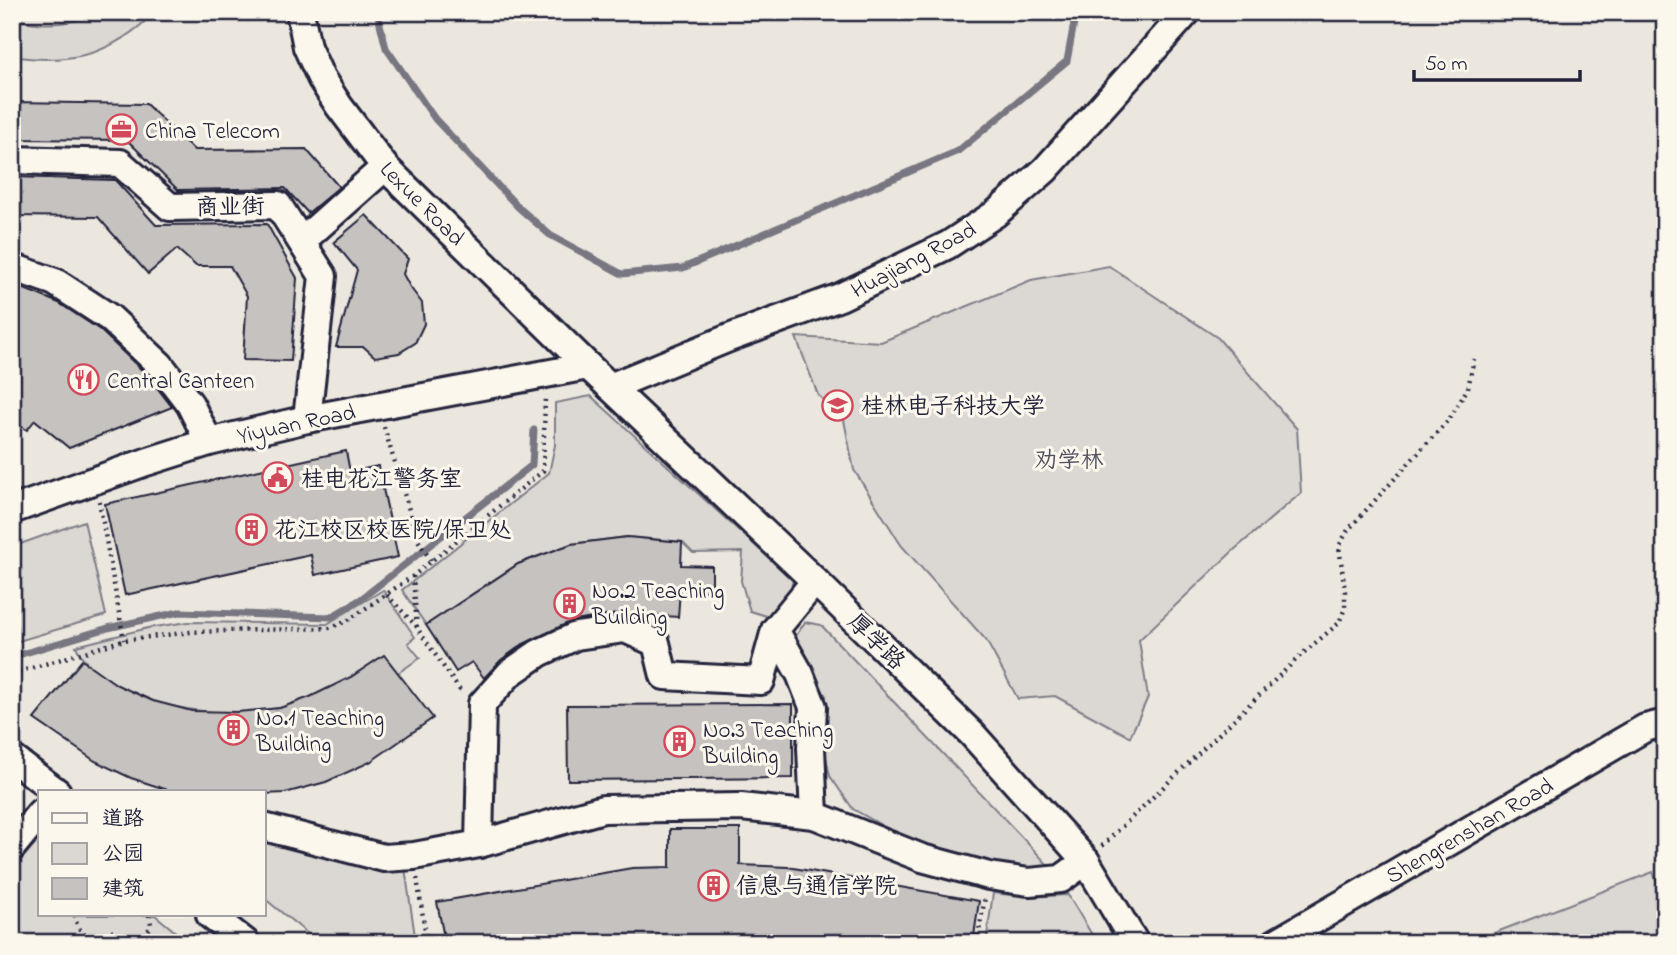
<svg xmlns="http://www.w3.org/2000/svg" width="1677" height="955" font-family="'Indie Flower','LXGW WenKai TC',sans-serif">
	<style>
		.built { fill: #ebe7df; fill-rule: evenodd }
		.green { fill: #dbd8d3; stroke: #7e7d87; stroke-width: 2 }
		.lines { fill: none; stroke-linecap: round; stroke-linejoin: round }
		.stream { stroke: #787681; stroke-width: 7 }
		.building { fill: #c6c2c0; stroke: #22223b; stroke-width: 2 }
		.minor-casing { stroke: #22223b; stroke-width: 32 }
		.path { stroke: #22223b; stroke-width: 4.5; stroke-dasharray: 2 5; stroke-linecap: butt }
		.minor { stroke: #fbf7ec; stroke-width: 26 }
		.labels { text-anchor: middle; stroke-width: 6; stroke-linejoin: round; paint-order: stroke }
		.poi-label { font-size: 23px; fill: #22223b; stroke: #fbf7ec; text-anchor: start }
		.street-label { font-size: 23px; fill: #22223b; stroke: #fbf7ec }
		.park-label { font-size: 23px; fill: #505061; stroke: #fbf7ec }
	</style>
	<rect width="100%" height="100%" fill="#fbf7ec"/>
	<filter id="ink" filterUnits="userSpaceOnUse"><feTurbulence type="fractalNoise" baseFrequency=".0143" numOctaves="2"/><feDisplacementMap in="SourceGraphic" scale="14" xChannelSelector="R" yChannelSelector="G"/><feConvolveMatrix kernelMatrix="1 2 1 2 8 2 1 2 1" color-interpolation-filters="sRGB"/></filter>
	<g filter="url(#ink)">
		<!-- built -->
		<path class="built" d="M 12,12 L 1663,12 L 1665,943 L 12,943 ZM 40,792 L 264,792 L 264,915 L 40,915 Z"/>
		<!-- green -->
		<g class="green">
			<path d="M 99,12 L 155,12 C 112,55 71,65 12,56 L 12,18 C 42,27 71,25 99,12 Z"/>
			<polygon points="1109,266 1218,338 1297,429 1301,493 1234,550 1139,640 1148,697 1130,737 1055,696 1018,699 986,640 901,545 854,470 844,420 818,395 796,337 881,342 1031,280"/>
			<polygon points="591,396 793,580 786,603 769,617 750,611 741,581 743,552 693,553 682,542 627,537 571,544 518,564 426,625 402,590 549,473 555,445 555,403"/>
			<polygon points="84,521 106,615 12,643 12,547"/>
			<path d="M 383,590 L 415,637 L 408,643 L 420,658 L 398,673 L 384,655 C 353,676 317,700 279,708 C 221,719 153,711 104,676 C 90,666 83,662 76,646 L 148,628 L 188,622 L 327,624 Z"/>
			<polygon points="805,622 821,625 1050,867 1006,867 949,855 899,835 853,809 830,776 826,757 826,696 800,653 796,636"/>
			<polygon points="264,837 405,868 416,943 319,943 264,898"/>
			<polygon points="40,838 40,915 155,915 189,943 12,943 12,870"/>
			<polygon points="1653,872 1665,903 1665,943 1468,943"/>
			<polygon points="993,893 1028,897 1068,895 1097,943 986,943"/>
		</g>
		<g class="lines">
			<!-- stream -->
			<g class="stream">
				<polyline points="377,12 386,48 435,119 518,207 550,235 622,274 683,268 958,151 1067,61 1076,12"/>
				<polyline points="12,657 108,628 179,612 331,617 361,599 532,465 534,430"/>
			</g>
		</g>
		<!-- building -->
		<g class="building">
			<polygon points="12,102 146,104 194,150 306,149 339,187 308,213 285,188 178,190 127,140 12,139"/>
			<polygon points="12,177 115,180 156,225 267,224 297,278 291,361 243,360 247,296 230,266 196,266 177,249 148,274 98,217 12,216"/>
			<polygon points="366,215 408,259 403,274 410,287 422,303 424,324 415,343 399,353 375,357 364,347 336,347 357,270 334,242"/>
			<polygon points="12,284 59,303 100,330 148,376 172,407 69,448 35,420 27,430 12,421"/>
			<polygon points="346,451 350,472 378,466 398,557 315,575 311,555 125,595 105,504"/>
			<polygon points="627,537 682,542 681,565 712,566 712,591 680,590 678,617 623,613 570,622 523,644 501,660 484,678 472,662 456,672 426,625 518,564 571,544"/>
			<polygon points="384,655 433,718 370,762 326,782 285,793 264,794 264,792 187,792 168,790 131,778 95,761 34,719 82,660 117,685 153,701 192,711 237,712 280,708 310,697 351,677"/>
			<polygon points="793,704 793,778 568,780 567,705"/>
			<polygon points="670,829 740,829 740,865 788,867 979,901 973,943 445,943 437,902 632,868 670,867"/>
		</g>
		<g class="lines">
			<defs>
				<g id="minor">
					<polyline points="300,12 307,47 321,78 339,106 385,167 588,366 815,581 972,734 1086,861 1135,943"/>
					<polyline points="12,160 120,163 170,207 278,205 323,276 307,419"/>
					<polyline points="302,241 385,167"/>
					<polyline points="12,267 55,282 110,318 160,365 190,404 209,442"/>
					<polyline points="610,387 729,338 840,297 948,245 995,214 1045,170 1187,12"/>
					<polyline points="12,510 146,462 209,442 307,419 588,366"/>
					<polyline points="775,630 800,674 813,707 811,748 814,815"/>
					<polyline points="12,758 57,792"/>
					<polyline points="264,827 384,858 414,856 479,844 482,704 510,673 539,653 576,636 625,629 656,643 664,676 761,681 775,630 815,581"/>
					<polyline points="479,844 603,809 741,807 814,815 922,858 989,876 1029,882 1061,879 1086,861"/>
					<polyline points="12,847 40,813"/>
					<polyline points="210,915 246,943"/>
					<polyline points="1275,943 1645,728 1665,723"/>
				</g>
			</defs>
			<!-- minor casing -->
			<use href="#minor" class="minor-casing"/>
			<!-- path -->
			<g class="path">
				<polyline points="384,427 418,540 431,561"/>
				<polyline points="99,501 124,640"/>
				<polyline points="413,576 417,628 459,689 463,692"/>
				<polyline points="387,595 417,627"/>
				<polyline points="12,674 124,640 191,632 329,628 347,621 413,576 543,471 545,396"/>
				<polyline points="1102,846 1301,655 1339,623 1345,608 1345,591 1339,546 1348,530 1450,418 1468,388 1474,359"/>
				<polyline points="417,878 427,943"/>
				<path d="M 75,915 C 76,928 83,934 93,942"/>
				<polyline points="93,942 106,933 115,931 127,943"/>
				<polyline points="143,943 151,924 149,915"/>
				<polyline points="977,943 985,897"/>
			</g>
			<!-- minor -->
			<use href="#minor" class="minor"/>
		</g>
	</g>
	<!-- icons -->
	<defs>
		<symbol id="office-ring" viewBox="-11 -11 22 22"><circle r="9.5" fill="#fbf7ec" stroke="#d1495b" stroke-width="1.5"/><path d="M-6-3h4V-5.5h4V-3h4V5H-6ZM-1-4.5V-3h2v-1.5ZM-6 0V1H6V0Z" fill="#d1495b"/></symbol>
		<symbol id="restaurant-ring" viewBox="-11 -11 22 22"><circle r="9.5" fill="#fbf7ec" stroke="#d1495b" stroke-width="1.5"/><path d="M-5-6h1v4h1v-4h1v4h1v-4h1v5L-1.5 .5V6h-2V.5L-5-1ZM5-6V6H3V1.5H1.5Q1.5-4 5-6Z" fill="#d1495b"/></symbol>
		<symbol id="university-ring" viewBox="-11 -11 22 22"><circle r="9.5" fill="#fbf7ec" stroke="#d1495b" stroke-width="1.5"/><path d="M0-5L7-2L0 1L-7-2ZM-4 1L0 2.5L4 1V4Q0 6-4 4Z" fill="#d1495b"/></symbol>
		<symbol id="civic-ring" viewBox="-11 -11 22 22"><circle r="9.5" fill="#fbf7ec" stroke="#d1495b" stroke-width="1.5"/><path d="M-.6-6.5H3V-4.5H.6V-3L4-1V1h2V6H-6V1h2V-1L-.6-3ZM-1.2 2.5V6h2.4V2.5Z" fill="#d1495b"/></symbol>
		<symbol id="building-ring" viewBox="-11 -11 22 22"><circle r="9.5" fill="#fbf7ec" stroke="#d1495b" stroke-width="1.5"/><path d="M-4-6H4V6H1V3H-1V6H-4ZM-2.5-4.3h1.7v1.8h-1.7ZM.8-4.3h1.7v1.8H.8ZM-2.5-1h1.7V.8h-1.7ZM.8-1h1.7V.8H.8Z" fill="#d1495b"/></symbol>
	</defs>
	<g fill-rule="evenodd">
		<use href="#office-ring" x="104" y="112" width="35" height="35"/>
		<use href="#restaurant-ring" x="66" y="362" width="35" height="35"/>
		<use href="#university-ring" x="820" y="388" width="35" height="35"/>
		<use href="#civic-ring" x="260" y="460" width="35" height="35"/>
		<use href="#building-ring" x="234" y="512" width="35" height="35"/>
		<use href="#building-ring" x="552" y="586" width="35" height="35"/>
		<use href="#building-ring" x="216" y="712" width="35" height="35"/>
		<use href="#building-ring" x="662" y="724" width="35" height="35"/>
		<use href="#building-ring" x="696" y="868" width="35" height="35"/>
	</g>
	<g class="labels">
		<!-- poi labels -->
		<g class="poi-label">
			<text x="145" y="138">China Telecom</text>
			<text x="107" y="388">Central Canteen</text>
			<text x="861" y="413">桂林电子科技大学</text>
			<text x="301" y="486">桂电花江警务室</text>
			<text x="274" y="537">花江校区校医院/保卫处</text>
			<text x="592" y="598">No.2 Teaching<tspan x="592" dy="26">Building</tspan></text>
			<text x="256" y="725">No.1 Teaching<tspan x="256" dy="26">Building</tspan></text>
			<text x="703" y="737">No.3 Teaching<tspan x="703" dy="26">Building</tspan></text>
			<text x="736" y="893">信息与通信学院</text>
		</g>
		<!-- street labels -->
		<g class="street-label">
			<text transform="translate(423 203) rotate(45)" y="8">Lexue Road</text>
			<text transform="translate(230 206) rotate(-1)" y="8">商业街</text>
			<text transform="translate(913 259) rotate(-28)" y="8">Huajiang Road</text>
			<text transform="translate(296 423) rotate(-12)" y="8">Yiyuan Road</text>
			<text transform="translate(877 641) rotate(44)" y="8">厚学路</text>
			<text transform="translate(1469 830) rotate(-30)" y="8">Shengrenshan Road</text>
		</g>
		<!-- park labels -->
		<g class="park-label">
			<text x="1069" y="467">劝学林</text>
		</g>
	</g>
	<!-- margin -->
	<rect width="1677" height="955" fill="none" stroke="#fbf7ec" stroke-width="42"/>
	<rect x="21" y="21" width="1635" height="913" fill="none" stroke="#22223b" stroke-width="2.5" filter="url(#ink)"/>
	<!-- legend -->
	<rect x="38" y="790" width="228" height="126" fill="#fbf7ec" stroke="#a4a2a5" stroke-width="2"/>
	<rect x="52" y="813" width="35" height="10" fill="#fbf7ec" stroke="#a4a2a5" stroke-width="2"/>
	<text x="102" y="825" font-size="21" fill="#22223b">道路</text>
	<rect x="52" y="843" width="35" height="21" fill="#dbd8d3" stroke="#a4a2a5" stroke-width="2"/>
	<text x="102" y="860" font-size="21" fill="#22223b">公园</text>
	<rect x="52" y="878" width="35" height="21" fill="#c6c2c0" stroke="#a4a2a5" stroke-width="2"/>
	<text x="102" y="895" font-size="21" fill="#22223b">建筑</text>
	<!-- scale -->
	<path d="M1414 70v10h166v-10" fill="none" stroke="#22223b" stroke-width="3.5"/>
	<text x="1425" y="70" font-size="21" fill="#22223b" stroke="#fbf7ec" stroke-width="5" paint-order="stroke">50 m</text>
</svg>
